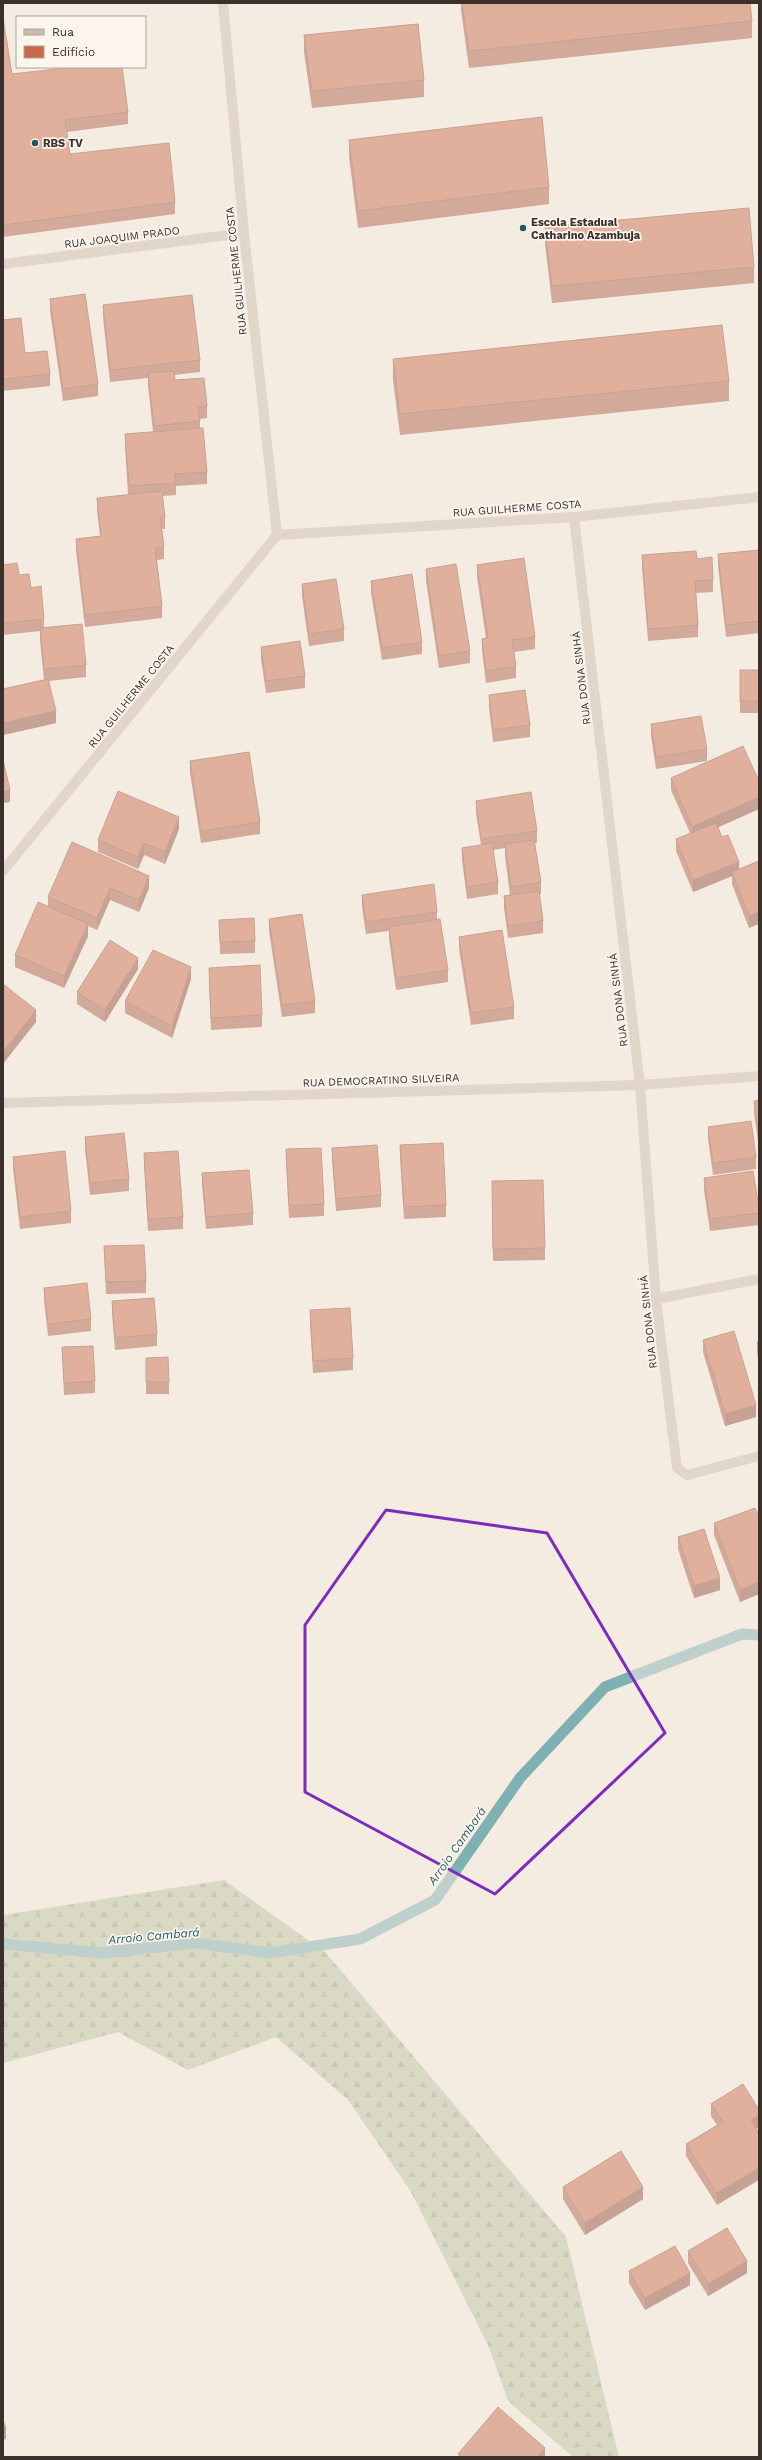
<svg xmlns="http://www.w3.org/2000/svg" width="762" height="2460" font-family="'Work Sans',sans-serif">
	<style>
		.forest { fill: url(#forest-firs) }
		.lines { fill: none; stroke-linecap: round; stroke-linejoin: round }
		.stream { stroke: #7fb0b2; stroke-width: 11 }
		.minor { stroke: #cdbbac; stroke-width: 10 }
		.wall { fill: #ac5a40 }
		.shaded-wall { fill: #8c4a34 }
		.building { fill: #c8694b; stroke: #8c4a34 }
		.marked { fill: none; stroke: #7b2cbf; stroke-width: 3; stroke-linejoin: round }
		.poi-dot { fill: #1f5a5e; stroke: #fbf5ee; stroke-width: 1.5 }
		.labels { text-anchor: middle; stroke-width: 3.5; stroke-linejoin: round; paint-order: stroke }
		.poi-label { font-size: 11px; font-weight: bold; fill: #3b302b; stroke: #fbf5ee; text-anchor: start }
		.street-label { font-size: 11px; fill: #3b302b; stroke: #fbf5ee }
		.water-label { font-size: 12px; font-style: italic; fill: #1f5a5e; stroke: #fbf5ee }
	</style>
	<defs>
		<pattern id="forest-firs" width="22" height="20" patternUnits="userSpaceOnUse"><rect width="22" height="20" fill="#b8c4a0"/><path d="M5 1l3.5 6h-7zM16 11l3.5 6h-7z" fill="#97a083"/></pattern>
	</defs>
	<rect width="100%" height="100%" fill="#f4ebe1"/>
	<!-- forest -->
	<polygon class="forest" points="224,1880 326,1953 566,2237 619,2457 573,2457 508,2401 489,2347 410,2190 348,2100 276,2037 188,2070 118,2032 3,2063 3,1915"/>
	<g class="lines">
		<!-- stream -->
		<polyline class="stream" points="3,1944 103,1953 195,1943 270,1953 360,1939 435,1900 520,1778 605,1687 742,1634 759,1635"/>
		<!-- minor -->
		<g class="minor">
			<polyline points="3,264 244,233"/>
			<polyline points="574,517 640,1085 656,1299 677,1468 687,1475 759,1456"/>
			<polyline points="277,535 574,517 759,497"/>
			<polyline points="3,871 277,535 244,233 223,3"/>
			<polyline points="3,1103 640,1085 759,1076"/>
			<polyline points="656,1299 759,1279"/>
		</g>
	</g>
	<!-- wall -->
	<g class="wall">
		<polygon points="461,3 750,3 752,21 752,38 469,68 461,10"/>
		<polygon points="3,18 12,74 128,112 128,124 67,132 70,154 175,202 175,214 3,237"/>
		<polygon points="304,35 424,80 424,97 312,108 304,52"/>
		<polygon points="349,140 549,187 549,204 358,228 349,157"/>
		<polygon points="545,227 754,267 754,283 552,303 545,244"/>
		<polygon points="50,299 98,384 98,396 63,401 50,311"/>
		<polygon points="103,305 200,360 200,372 174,375 175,380 207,406 207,418 200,419 200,429 207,472 207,484 176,486 176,495 162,496 165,517 165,529 162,529 164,547 164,559 157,560 162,606 162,618 85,627 76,551 76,539 100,536 97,510 97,498 128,495 125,446 125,434 153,432 148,385 148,378 110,382 103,317"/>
		<polygon points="3,320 25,353 50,374 50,386 3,391"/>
		<polygon points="393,359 729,381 729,401 400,435 393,380"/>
		<polygon points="759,550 759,633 726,637 718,566 718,554"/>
		<polygon points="642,555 697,559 713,580 713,592 696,593 698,625 698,637 648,641 642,567"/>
		<polygon points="3,565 19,575 31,588 44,619 44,627 86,665 86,677 49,681 56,723 3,735 3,689 44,680 40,640 40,631 3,635"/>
		<polygon points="477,565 535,637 535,649 514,652 516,666 516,678 486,683 482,651 482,639 486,638 477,577"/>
		<polygon points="426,569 470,651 470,663 439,668 426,581"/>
		<polygon points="371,581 422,642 422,654 382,660 371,593"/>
		<polygon points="302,584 344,629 344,641 309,646 302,596"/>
		<polygon points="261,647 305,676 305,688 266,693 261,659"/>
		<rect x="740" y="670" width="19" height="43"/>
		<polygon points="489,695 530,725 530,737 493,742 489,707"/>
		<polygon points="651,724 707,749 707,761 656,769 651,736"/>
		<polygon points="190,761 260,822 260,834 201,843 190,773"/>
		<polygon points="671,778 759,809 718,827 722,837 739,869 759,861 749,928 732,884 732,876 693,892 676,851 676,839 690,833 671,790"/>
		<polygon points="476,801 537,831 537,843 535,843 541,882 541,894 539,894 543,921 543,933 508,938 504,908 504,896 510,895 505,856 505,848 493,850 498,882 498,894 467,899 462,860 462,848 481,845 476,813"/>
		<polygon points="179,829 165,864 144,855 138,869 98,852 98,840"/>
		<polygon points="72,842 149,888 139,912 110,900 97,930 88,926 88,936 64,988 15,967 15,955 48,906 48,897"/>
		<polygon points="362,895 437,912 437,920 448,970 448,982 396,990 389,939 389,931 366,934 362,907"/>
		<polygon points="269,919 315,1001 315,1013 282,1017 269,931"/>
		<polygon points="219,920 255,941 255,953 220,954"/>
		<polygon points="459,937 514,1007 514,1019 471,1025 459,949"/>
		<polygon points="209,968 262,1015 262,1027 211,1030 209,980"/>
		<polygon points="138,969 105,1022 77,1004 77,992"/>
		<polygon points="191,979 172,1038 125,1013 125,1001"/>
		<polygon points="759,1100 759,1148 754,1113 754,1101"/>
		<polygon points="708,1127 756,1157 756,1169 713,1175 708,1139"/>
		<polygon points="85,1137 129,1179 129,1191 90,1195 85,1149"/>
		<polygon points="400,1145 446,1205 446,1217 404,1219 400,1157"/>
		<polygon points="332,1148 381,1195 381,1207 336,1211 332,1160"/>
		<polygon points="286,1149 324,1204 324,1216 289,1218 286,1161"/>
		<polygon points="144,1153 183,1217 183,1229 148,1231 144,1165"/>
		<polygon points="13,1157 71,1211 71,1223 20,1229 13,1169"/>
		<polygon points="202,1173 253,1213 253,1225 206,1229 202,1185"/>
		<polygon points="704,1178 759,1208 759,1225 710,1231 704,1190"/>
		<polygon points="492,1193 545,1248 545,1260 493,1261"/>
		<polygon points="104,1246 146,1281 146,1293 106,1294"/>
		<polygon points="44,1288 91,1319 91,1331 48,1336 44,1300"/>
		<polygon points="112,1301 157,1334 157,1346 115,1350 112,1313"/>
		<polygon points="310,1310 353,1358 353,1370 313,1373 310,1322"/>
		<polygon points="703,1340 756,1417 725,1426 703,1352"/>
		<polygon points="759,1341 759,1363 757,1354 757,1342"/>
		<polygon points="62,1347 95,1381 95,1393 64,1395"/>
		<polygon points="146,1358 169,1382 169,1394 146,1394"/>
		<polygon points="759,1517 759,1594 740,1602 714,1535 714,1523"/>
		<polygon points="678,1537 720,1590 694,1598 678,1549"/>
		<polygon points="711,2104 759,2110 759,2127 756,2128 717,2205 686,2156 686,2144 717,2125 711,2116"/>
		<polygon points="563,2187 643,2199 585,2235 563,2199"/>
		<polygon points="688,2251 747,2273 708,2296 688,2263"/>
		<polygon points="629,2271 690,2285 645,2310 629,2283"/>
	</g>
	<!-- shaded-wall -->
	<g class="shaded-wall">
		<polygon points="56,711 56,723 3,735 3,723"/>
		<polygon points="10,790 10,802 3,803 3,791"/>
		<polygon points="759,797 759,809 692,839 692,827"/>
		<polygon points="179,817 179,829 165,864 165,852"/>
		<polygon points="144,843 144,855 138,869 138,857"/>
		<polygon points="739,862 739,874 732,872 732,876 693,892 693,880"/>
		<polygon points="149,876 149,888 139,912 139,900"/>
		<polygon points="110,888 110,900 97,930 97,918"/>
		<polygon points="759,912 759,924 749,928 749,916"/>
		<polygon points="88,924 88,936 64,988 64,976"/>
		<polygon points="138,958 138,969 105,1022 105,1010"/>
		<polygon points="191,967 191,979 172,1038 172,1026"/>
		<polygon points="36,1010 36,1022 3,1064 3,1052"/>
		<polygon points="756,1405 756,1417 725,1426 725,1414"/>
		<polygon points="720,1578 720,1590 694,1598 694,1586"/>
		<polygon points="759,1582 759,1594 740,1602 740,1590"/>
		<polygon points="759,2115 759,2127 751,2132 751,2120"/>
		<polygon points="759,2168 759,2180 717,2205 717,2193"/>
		<polygon points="643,2187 643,2199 585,2235 585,2223"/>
		<polygon points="747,2261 747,2273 708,2296 708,2284"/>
		<polygon points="690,2273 690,2285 645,2310 645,2298"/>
		<polygon points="6,2427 6,2439 3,2440 3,2428"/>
		<polygon points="545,2448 545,2457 537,2457"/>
	</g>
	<!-- building -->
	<g class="building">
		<polygon points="462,3 750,3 752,21 469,51"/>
		<polygon points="3,18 12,74 74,67 122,67 128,112 65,120 70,154 169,143 175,202 3,225"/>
		<polygon points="418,24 424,80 312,91 304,35"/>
		<polygon points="542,117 549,187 358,211 349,140"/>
		<polygon points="749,208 754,267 552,286 545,227"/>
		<polygon points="85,294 98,384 63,389 50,299"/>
		<polygon points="192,295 200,360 110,370 103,305"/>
		<polygon points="21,318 25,353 47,351 50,374 3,379 3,320"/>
		<polygon points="722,325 729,381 400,414 393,359"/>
		<polygon points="174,371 175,380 204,378 207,406 198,407 200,421 154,426 148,373"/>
		<polygon points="203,428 207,472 175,474 176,483 129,486 125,434"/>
		<polygon points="162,491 165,517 160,517 164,547 155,548 162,606 85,615 76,539 101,536 97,498"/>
		<polygon points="759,550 759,621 726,625 718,554"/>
		<polygon points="696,551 697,559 712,557 713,580 695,581 698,625 648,629 642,555"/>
		<polygon points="524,558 535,637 512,640 516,666 486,671 482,639 488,638 477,565"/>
		<polygon points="17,563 19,575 29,574 31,588 41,586 44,619 3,623 3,565"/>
		<polygon points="456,564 470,651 439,656 426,569"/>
		<polygon points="412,574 422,642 382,648 371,581"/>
		<polygon points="336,579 344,629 309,634 302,584"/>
		<polygon points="82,624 86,665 44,669 40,628"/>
		<polygon points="300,641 305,676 266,681 261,647"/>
		<rect x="740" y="670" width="19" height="31"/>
		<polygon points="48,679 56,711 3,723 3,689"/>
		<polygon points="525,690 530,725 493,730 489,695"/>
		<polygon points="701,716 707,749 656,757 651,724"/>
		<polygon points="743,746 759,781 759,797 692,827 671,778"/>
		<polygon points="249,752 260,822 201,831 190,761"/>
		<polygon points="3,760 10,790 3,791"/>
		<polygon points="118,791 179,817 165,852 144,843 138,857 98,840"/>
		<polygon points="531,792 537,831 481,839 476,801"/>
		<polygon points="716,823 722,837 728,835 739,862 693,880 676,839"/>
		<polygon points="534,840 541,882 511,887 505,844"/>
		<polygon points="72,842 149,876 139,900 110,888 97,918 48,897"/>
		<polygon points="492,843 498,882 467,887 462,848"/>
		<polygon points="759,861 759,912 749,916 732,872"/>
		<polygon points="434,884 437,912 366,922 362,895"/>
		<polygon points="539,891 543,921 508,926 504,896"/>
		<polygon points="38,902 88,924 64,976 15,955"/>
		<polygon points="302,914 315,1001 282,1005 269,919"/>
		<polygon points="254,918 255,941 220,942 219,920"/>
		<polygon points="440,919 448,970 396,978 389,927"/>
		<polygon points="502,930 514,1007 471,1013 459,937"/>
		<polygon points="110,940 138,958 105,1010 77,992"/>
		<polygon points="153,950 191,967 172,1026 125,1001"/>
		<polygon points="260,965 262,1015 211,1018 209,968"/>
		<polygon points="3,984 36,1010 3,1052"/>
		<polygon points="759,1100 759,1136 754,1101"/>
		<polygon points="751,1121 756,1157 713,1163 708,1127"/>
		<polygon points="124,1133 129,1179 90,1183 85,1137"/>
		<polygon points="443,1143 446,1205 404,1207 400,1145"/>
		<polygon points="377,1145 381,1195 336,1199 332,1148"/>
		<polygon points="321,1148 324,1204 289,1206 286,1149"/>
		<polygon points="65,1151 71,1211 20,1217 13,1157"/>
		<polygon points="178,1151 183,1217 148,1219 144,1153"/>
		<polygon points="249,1170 253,1213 206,1217 202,1173"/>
		<polygon points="753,1171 759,1208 759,1213 710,1219 704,1178"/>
		<polygon points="543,1180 545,1248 493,1249 492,1181"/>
		<polygon points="144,1245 146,1281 106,1282 104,1246"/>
		<polygon points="87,1283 91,1319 48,1324 44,1288"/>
		<polygon points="154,1298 157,1334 115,1338 112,1301"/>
		<polygon points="350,1308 353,1358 313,1361 310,1310"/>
		<polygon points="734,1331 756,1405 725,1414 703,1340"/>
		<polygon points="759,1341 759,1351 757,1342"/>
		<polygon points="93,1346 95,1381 64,1383 62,1347"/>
		<polygon points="168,1357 169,1382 146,1382 146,1358"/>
		<polygon points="755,1508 759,1517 759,1582 740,1590 714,1523"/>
		<polygon points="704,1529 720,1578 694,1586 678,1537"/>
		<polygon points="743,2084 759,2110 759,2115 751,2120 759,2133 759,2168 717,2193 686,2144 723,2122 711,2104"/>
		<polygon points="621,2151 643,2187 585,2223 563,2187"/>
		<polygon points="727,2228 747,2261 708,2284 688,2251"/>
		<polygon points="675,2246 690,2273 645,2298 629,2271"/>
		<polygon points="498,2407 545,2448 537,2457 461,2457 458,2454"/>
		<polygon points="3,2421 6,2427 3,2428"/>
	</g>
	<!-- marked area -->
	<path d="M0 0H762V2460H0ZM 386,1510 L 547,1533 L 665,1733 L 495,1894 L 305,1792 L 305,1625 Z" fill="#f4ebe1" fill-opacity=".55" fill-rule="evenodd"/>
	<path class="marked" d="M 386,1510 L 547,1533 L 665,1733 L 495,1894 L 305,1792 L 305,1625 Z"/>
	<!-- markers -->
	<g class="poi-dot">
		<circle cx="35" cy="143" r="4"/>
		<circle cx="523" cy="228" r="4"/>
	</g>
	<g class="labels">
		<!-- poi labels -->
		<g class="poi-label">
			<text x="43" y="147">RBS TV</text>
			<text x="531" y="226">Escola Estadual<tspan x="531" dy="13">Catharino Azambuja</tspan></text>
		</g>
		<!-- street labels -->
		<g class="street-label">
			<text transform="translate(122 237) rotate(-7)" y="4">RUA JOAQUIM PRADO</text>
			<text transform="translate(236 271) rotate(-96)" y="4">RUA GUILHERME COSTA</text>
			<text transform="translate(517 508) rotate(-4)" y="4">RUA GUILHERME COSTA</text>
			<text transform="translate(581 678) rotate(-97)" y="4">RUA DONA SINHÁ</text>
			<text transform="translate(131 696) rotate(-51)" y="4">RUA GUILHERME COSTA</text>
			<text transform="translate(618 1000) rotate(-97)" y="4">RUA DONA SINHÁ</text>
			<text transform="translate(381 1080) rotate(-2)" y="4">RUA DEMOCRATINO SILVEIRA</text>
			<text transform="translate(648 1322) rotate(-96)" y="4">RUA DONA SINHÁ</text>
		</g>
		<!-- water labels -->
		<g class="water-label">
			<text transform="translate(457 1846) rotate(-55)" y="4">Arroio Cambará</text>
			<text transform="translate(154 1936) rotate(-5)" y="4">Arroio Cambará</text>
		</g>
	</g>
	<!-- border -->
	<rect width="762" height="2460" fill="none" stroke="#3b302b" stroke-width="8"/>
	<!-- legend -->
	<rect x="16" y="16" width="130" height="52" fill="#fbf5ee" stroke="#aea6a0"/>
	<rect x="24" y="29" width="20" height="6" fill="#cdbbac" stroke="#aea6a0"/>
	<text x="52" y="36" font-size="12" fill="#3b302b">Rua</text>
	<rect x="24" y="46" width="20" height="12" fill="#c8694b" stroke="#aea6a0"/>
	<text x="52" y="56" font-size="12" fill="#3b302b">Edifício</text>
</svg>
